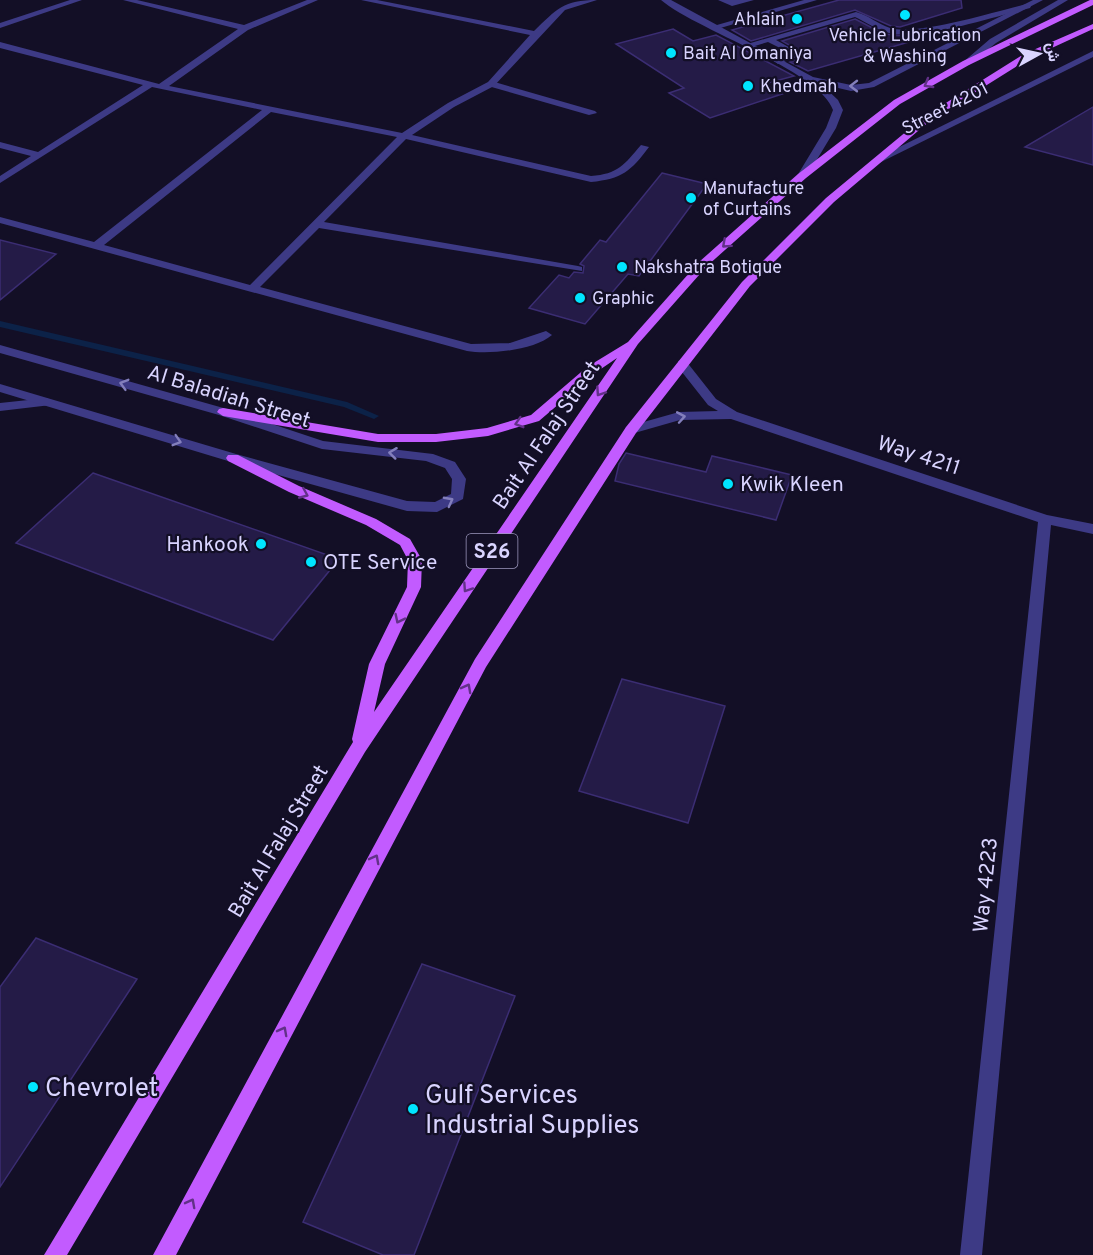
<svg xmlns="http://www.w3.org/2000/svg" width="1093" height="1255" font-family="Overpass,Vazirmatn,sans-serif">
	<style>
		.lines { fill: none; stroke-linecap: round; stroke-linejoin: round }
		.stream { fill: #0c2248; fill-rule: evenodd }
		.building { fill: #241b47; stroke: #3b2d73; stroke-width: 1.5 }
		.service { fill: #3d3a85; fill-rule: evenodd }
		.minor { fill: #3d3a85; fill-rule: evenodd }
		.tertiary { fill: #3d3a85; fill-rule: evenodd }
		.primary { fill: #c25bff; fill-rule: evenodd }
		.oneway { stroke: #623188 }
		.oneway2 { stroke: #837fbc }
		.poi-dot { fill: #00e5ff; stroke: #130f26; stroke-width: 2 }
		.labels { text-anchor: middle; stroke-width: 4.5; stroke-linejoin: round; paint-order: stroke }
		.far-poi-label { font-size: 18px; fill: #d9d4ff; stroke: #130f26; text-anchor: start }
		.far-street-label { font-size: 18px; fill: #d9d4ff; stroke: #130f26 }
		.shield { fill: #130f26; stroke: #9e99be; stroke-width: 1.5 }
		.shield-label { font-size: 20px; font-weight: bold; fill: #d9d4ff }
		.street-label { font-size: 21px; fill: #d9d4ff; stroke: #130f26 }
		.poi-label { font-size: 21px; fill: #d9d4ff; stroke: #130f26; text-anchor: start }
		.near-poi-label { font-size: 26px; fill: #d9d4ff; stroke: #130f26; text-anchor: start }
	</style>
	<rect width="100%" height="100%" fill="#130f26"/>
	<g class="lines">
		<!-- stream -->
		<polygon class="stream" points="0,321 347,402 379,416 374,419 344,407 0,327"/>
	</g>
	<!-- building -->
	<g class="building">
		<polygon points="839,0 961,0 962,8 900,27 891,26 855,10 751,41 732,30"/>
		<polygon points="855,19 884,34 909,36 916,40 808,71 790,62 804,57 805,54 782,41"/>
		<polygon points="673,29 693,41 716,35 794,76 764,84 782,94 710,118 669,93 684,88 616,44"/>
		<polygon points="1093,107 1093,165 1025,147"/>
		<polygon points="662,173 707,184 639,276 628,274 585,324 529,308 559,275 569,278 574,272 583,273 584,266 580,264 600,240 606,242"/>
		<polygon points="0,240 56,254 0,300"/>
		<polygon points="626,453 706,472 712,456 792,475 776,520 615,481 619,464"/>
		<polygon points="93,473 339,559 273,640 16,543"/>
		<polygon points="622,679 725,706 688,823 579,791"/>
		<polygon points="36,938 137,979 0,1187 0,987"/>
		<polygon points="422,964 515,996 414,1255 383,1255 303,1222"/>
	</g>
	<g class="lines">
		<!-- service -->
		<g class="service">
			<polygon points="718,0 754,0 732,6"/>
			<polygon points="804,0 817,0 717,29 710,27"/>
			<path d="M 1027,4 L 1031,6 L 1030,8 C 992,17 926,40 889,33 C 877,30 866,22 855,17 L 776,40 L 803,55 L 778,64 L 774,61 L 775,59 L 792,54 L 768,42 L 748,48 L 744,45 L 856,12 C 868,15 878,24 890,28 C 918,36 996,11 1027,4 Z"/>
			<polygon points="491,81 595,111 597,113 589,115 488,86 487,84"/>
		</g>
		<!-- minor -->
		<g class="minor">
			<polygon points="70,0 82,0 0,28 0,23"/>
			<path d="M 123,0 L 137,0 L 244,25 L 307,0 L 318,0 L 248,30 L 169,86 L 402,133 L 448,103 L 488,82 L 530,35 L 361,0 L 377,0 L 534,31 C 557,9 563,0 597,0 L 565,10 L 494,86 L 454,107 L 412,135 L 591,176 C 618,174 624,165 641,145 L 649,147 C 631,171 622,179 591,182 L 406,139 L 324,222 L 578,266 L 582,267 L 582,271 L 319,228 L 260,287 L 471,344 L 510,343 L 546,331 L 552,335 C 535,350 489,355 467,351 L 0,223 L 0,217 L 94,242 L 262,110 L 152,87 L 0,183 L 0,176 L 31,156 L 0,148 L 0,142 L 38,152 L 143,85 L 0,48 L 0,42 L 159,84 L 238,29 ZM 271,112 L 397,137 L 250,285 L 104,245 Z"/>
			<path d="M 661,0 L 671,0 L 813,77 L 851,85 L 869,83 L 1033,0 L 1043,0 L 874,87 L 851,91 L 821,84 L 838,100 L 843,110 L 836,128 L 807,176 L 802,179 L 797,176 L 826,128 L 833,110 C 819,70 696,30 661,0 Z"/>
			<polygon points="682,360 686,361 716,399 737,412 1047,515 1093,524 1093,534 1051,525 982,1255 960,1255 1038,522 731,419 680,420 631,434 626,433 625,430 626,427 679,412 718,411 708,405 678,367 678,361"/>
			<polygon points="47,398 53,402 51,405 0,411 0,403"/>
		</g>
		<!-- tertiary -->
		<g class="tertiary">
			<polygon points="1058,0 1068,0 996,43 969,65 962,63 990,39"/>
			<polygon points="1093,51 1093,57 879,163 871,161"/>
			<polygon points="0,345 227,409 323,441 433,454 455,462 466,479 463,499 437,512 407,511 228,461 0,392 0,384 236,454 407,501 435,502 451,494 452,479 445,468 426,461 322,449 219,415 0,353"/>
		</g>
		<!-- primary -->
		<g class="primary">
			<polygon points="1090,0 1093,0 1093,5 969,65 900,104 806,178 707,266 638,344 365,752 67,1255 44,1255 353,742 352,739 369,664 407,587 408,560 400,545 366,525 289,492 228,461 226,458 228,455 238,455 299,486 376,519 410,539 422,560 421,587 385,664 374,712 617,358 595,373 539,421 488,436 436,442 378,442 223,416 217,412 219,409 223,408 378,434 436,434 487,428 531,415 587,367 628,342 699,262 798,174 894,100 963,61"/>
			<polygon points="1093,24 1093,29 1030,58 931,120 834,202 750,286 636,433 486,667 176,1255 153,1255 475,659 626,427 742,282 826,198 925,116 1024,54"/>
		</g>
	</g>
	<!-- one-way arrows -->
	<defs><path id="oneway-chevron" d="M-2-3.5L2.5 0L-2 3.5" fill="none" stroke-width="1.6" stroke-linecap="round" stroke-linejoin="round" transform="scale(1.5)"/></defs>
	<g class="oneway">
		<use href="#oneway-chevron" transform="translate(928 84) rotate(150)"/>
		<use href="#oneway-chevron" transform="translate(726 244) rotate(138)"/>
		<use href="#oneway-chevron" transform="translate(600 392) rotate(124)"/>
		<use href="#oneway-chevron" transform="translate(519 423) rotate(163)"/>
		<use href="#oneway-chevron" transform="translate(304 494) rotate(23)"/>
		<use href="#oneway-chevron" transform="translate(467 588) rotate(124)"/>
		<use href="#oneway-chevron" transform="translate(399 619) rotate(116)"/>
		<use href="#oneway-chevron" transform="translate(467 688) rotate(-62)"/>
		<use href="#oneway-chevron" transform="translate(375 859) rotate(-62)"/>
		<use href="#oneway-chevron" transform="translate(283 1031) rotate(-62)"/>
		<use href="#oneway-chevron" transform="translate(191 1203) rotate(-62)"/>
	</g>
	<g class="oneway2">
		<use href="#oneway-chevron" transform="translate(854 86) rotate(-180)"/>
		<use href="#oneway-chevron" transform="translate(124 384) rotate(-164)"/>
		<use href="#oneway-chevron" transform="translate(681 417) rotate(-10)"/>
		<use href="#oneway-chevron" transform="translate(177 441) rotate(17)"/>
		<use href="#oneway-chevron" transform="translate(393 453) rotate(-173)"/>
		<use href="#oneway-chevron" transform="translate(449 501) rotate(-28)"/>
	</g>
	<!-- markers -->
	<g class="poi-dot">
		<circle cx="905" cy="15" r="6"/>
		<circle cx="797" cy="19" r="6"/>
		<circle cx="671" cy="53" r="6"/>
		<circle cx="748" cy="86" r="6"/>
		<circle cx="691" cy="198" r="6"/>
		<circle cx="622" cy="267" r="6"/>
		<circle cx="580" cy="298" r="6"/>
		<circle cx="728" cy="484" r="6"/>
		<circle cx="261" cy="544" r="6"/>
		<circle cx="311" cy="562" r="6"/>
		<circle cx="33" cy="1087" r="6"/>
		<circle cx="413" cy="1109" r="6"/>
	</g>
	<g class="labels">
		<!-- far-poi labels -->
		<g class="far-poi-label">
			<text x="785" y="25" text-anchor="end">Ahlain</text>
			<text x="905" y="41" text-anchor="middle">Vehicle Lubrication<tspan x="905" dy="21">&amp; Washing</tspan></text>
			<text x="683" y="59">Bait Al Omaniya</text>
			<text x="760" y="92">Khedmah</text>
			<text x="703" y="194">Manufacture<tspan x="703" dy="21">of Curtains</tspan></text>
			<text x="634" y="273">Nakshatra Botique</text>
			<text x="592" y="304">Graphic</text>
		</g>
		<!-- far-street labels -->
		<g class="far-street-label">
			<text transform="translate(945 108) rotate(-27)" y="6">Street 4201</text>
		</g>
		<!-- shield labels -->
		<rect class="shield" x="466.5" y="534" width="51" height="34" rx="4.5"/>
		<g class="shield-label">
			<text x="492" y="558">S26</text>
		</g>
		<!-- street labels -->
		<g class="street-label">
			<text transform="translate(229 396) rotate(17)" y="7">Al Baladiah Street</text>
			<text transform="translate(546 435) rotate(-56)" y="7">Bait Al Falaj Street</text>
			<text transform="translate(919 455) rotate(18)" y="7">Way 4211</text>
			<text transform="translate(278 841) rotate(-59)" y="7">Bait Al Falaj Street</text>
			<text transform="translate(985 885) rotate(-84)" y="7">Way 4223</text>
		</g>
		<!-- poi labels -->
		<g class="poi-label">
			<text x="740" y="491">Kwik Kleen</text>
			<text x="249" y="551" text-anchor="end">Hankook</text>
			<text x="323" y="569">OTE Service</text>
		</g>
		<!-- near-poi labels -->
		<g class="near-poi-label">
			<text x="45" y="1096">Chevrolet</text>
			<text x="425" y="1103">Gulf Services<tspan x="425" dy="30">Industrial Supplies</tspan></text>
		</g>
	</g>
	<!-- north arrow -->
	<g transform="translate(1039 54) rotate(82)" stroke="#130f26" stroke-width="4.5" paint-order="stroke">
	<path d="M0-4.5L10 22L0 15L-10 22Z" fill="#d9d4ff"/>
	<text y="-9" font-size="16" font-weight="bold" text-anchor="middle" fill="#d9d4ff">ش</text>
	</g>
</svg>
